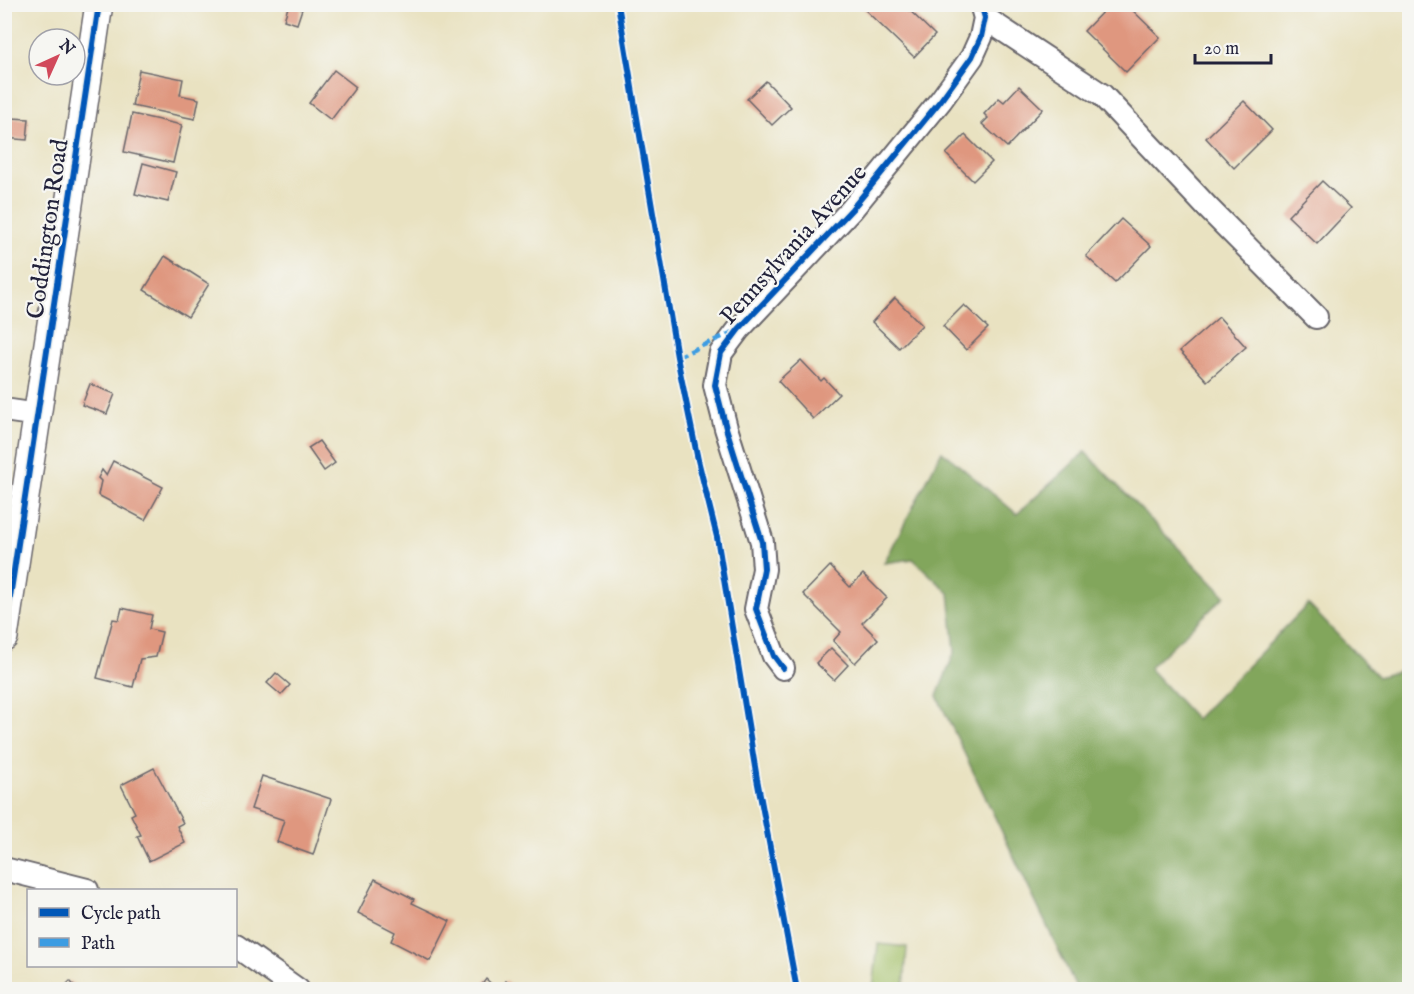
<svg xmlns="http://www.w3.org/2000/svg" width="1414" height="994" font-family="'IM FELL English',serif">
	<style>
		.green { fill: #a3c068; stroke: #627152; stroke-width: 1.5 }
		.forest { fill: #82a65c; stroke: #52644c; stroke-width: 1.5 }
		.building { fill: #df977f }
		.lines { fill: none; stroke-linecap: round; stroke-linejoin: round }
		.minor-casing { stroke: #68656a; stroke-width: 26 }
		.tertiary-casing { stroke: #68656a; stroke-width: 30 }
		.minor { stroke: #fff; stroke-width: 22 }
		.tertiary { stroke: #fff; stroke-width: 27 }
		.quiet { stroke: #3c9ce2; stroke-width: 4.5; stroke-dasharray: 9 4.5; stroke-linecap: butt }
		.cycleway-casing { stroke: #f6f6f2; stroke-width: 10 }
		.cycleway { stroke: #0057b8; stroke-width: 6 }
		.labels { text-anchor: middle; stroke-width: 4.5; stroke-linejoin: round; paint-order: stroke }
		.street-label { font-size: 24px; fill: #22223b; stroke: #f6f6f2 }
	</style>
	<rect width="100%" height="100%" fill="#f6f6f2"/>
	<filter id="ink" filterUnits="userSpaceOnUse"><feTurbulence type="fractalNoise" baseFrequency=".0167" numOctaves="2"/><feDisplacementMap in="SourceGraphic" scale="12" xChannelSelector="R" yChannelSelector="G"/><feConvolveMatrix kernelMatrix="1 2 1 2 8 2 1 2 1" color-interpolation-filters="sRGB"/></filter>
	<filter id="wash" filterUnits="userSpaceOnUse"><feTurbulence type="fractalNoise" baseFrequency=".008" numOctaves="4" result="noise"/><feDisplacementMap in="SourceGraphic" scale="24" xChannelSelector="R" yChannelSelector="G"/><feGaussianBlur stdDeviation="1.35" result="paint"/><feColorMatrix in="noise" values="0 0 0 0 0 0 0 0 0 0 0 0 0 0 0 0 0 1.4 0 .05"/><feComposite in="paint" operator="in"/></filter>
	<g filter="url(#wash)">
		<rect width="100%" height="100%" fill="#e9e2c1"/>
		<!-- green -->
		<polygon class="green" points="878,944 907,947 904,989 873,989"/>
		<!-- forest -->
		<polygon class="forest" points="942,451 1017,514 1085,452 1225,596 1149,668 1196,719 1308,604 1378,677 1409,668 1409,989 1077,989 937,696 955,651 949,593 913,559 884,563"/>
		<g id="blocks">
			<!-- building -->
			<g class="building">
				<polygon points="175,4 206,4 205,9 175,6"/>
				<polygon points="289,4 302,9 297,24 284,20"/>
				<polygon points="863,4 903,4 935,35 914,57 861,6"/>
				<polygon points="1110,4 1126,4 1160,37 1126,72 1084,31"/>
				<polygon points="139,70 183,79 180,95 199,99 195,119 132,106"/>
				<polygon points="334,70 356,87 331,120 309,103"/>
				<polygon points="766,81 791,107 772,125 747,99"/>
				<polygon points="1019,86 1043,109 1007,147 982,124 988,118 984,114 999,98 1004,102"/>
				<polygon points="1244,101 1272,130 1234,168 1206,138"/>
				<polygon points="4,114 11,114 11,118 29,119 27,140 4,138"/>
				<polygon points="132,114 182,125 173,163 124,152"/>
				<polygon points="965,135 992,162 973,181 946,154"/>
				<polygon points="143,163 176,172 168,202 135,194"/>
				<polygon points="1322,181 1351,208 1317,244 1288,216"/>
				<polygon points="1121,219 1151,246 1115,283 1086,256"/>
				<polygon points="165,256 209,284 188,317 144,290"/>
				<polygon points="895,298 922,325 899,348 872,322"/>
				<polygon points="964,305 988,328 966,350 943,326"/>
				<polygon points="1219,317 1246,347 1207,381 1180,351"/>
				<polygon points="801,360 821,381 824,378 839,394 813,419 778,381"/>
				<polygon points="90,384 115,394 107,414 82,405"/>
				<polygon points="319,441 335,463 324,471 308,448"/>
				<polygon points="113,461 163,487 145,520 98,495 101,481 98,478 102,470 106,475"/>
				<polygon points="830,566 850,587 863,574 887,598 862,623 878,639 855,663 833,641 841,632 803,594"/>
				<polygon points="122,608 152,615 149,629 162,632 156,657 140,659 133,687 97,678 113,619 119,620"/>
				<polygon points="831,648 848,665 834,680 816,663"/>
				<polygon points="276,673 290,685 281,695 267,683"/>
				<polygon points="154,768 183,823 177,826 185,843 149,861 137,836 141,835 131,815 135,813 121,785"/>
				<polygon points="262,776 331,799 313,855 277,842 284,820 251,809"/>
				<polygon points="375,879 414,899 412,903 450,921 430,961 391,941 395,932 358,913"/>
				<polygon points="486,979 498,990 478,990"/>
				<polygon points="70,981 78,990 61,990"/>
				<polygon points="506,981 516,990 500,990"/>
			</g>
		</g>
	</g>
	<g filter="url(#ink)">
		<use href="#blocks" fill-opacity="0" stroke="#68656a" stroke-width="1.5"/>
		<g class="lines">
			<defs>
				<g id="minor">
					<polyline points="985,18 1102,95 1208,208 1316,317"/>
					<polyline points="4,410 38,415"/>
					<polyline points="783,668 774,656 756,609 764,569 762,542 726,428 715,385 721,353 739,329 852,209 941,100 972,57 981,37 985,18 981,4"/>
					<polyline points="4,869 87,890"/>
					<polyline points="236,946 298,990"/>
				</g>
				<polyline id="tertiary" points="4,637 99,4"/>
			</defs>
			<!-- minor casing -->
			<use href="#minor" class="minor-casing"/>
			<!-- tertiary casing -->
			<use href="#tertiary" class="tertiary-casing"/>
			<!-- minor -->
			<use href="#minor" class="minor"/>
			<!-- tertiary -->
			<use href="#tertiary" class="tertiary"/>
			<!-- quiet -->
			<polyline class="quiet" points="677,357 733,332"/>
			<defs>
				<g id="cycleway">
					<polyline points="618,4 677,357 698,460 717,537 757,779 797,990"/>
					<polyline points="4,637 99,4"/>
					<polyline points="783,668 774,656 756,609 764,569 762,542 726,428 715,385 721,353 739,329 852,209 941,100 972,57 981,37 985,18 981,4"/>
				</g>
			</defs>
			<!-- cycleway casing -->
			<use href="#cycleway" class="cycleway-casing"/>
			<!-- cycleway -->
			<use href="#cycleway" class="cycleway"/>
		</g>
	</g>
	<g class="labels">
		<!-- street labels -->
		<g class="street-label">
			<text transform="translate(47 229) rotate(-82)" y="8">Coddington Road</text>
			<text transform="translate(793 244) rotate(-48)" y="8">Pennsylvania Avenue</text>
		</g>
	</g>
	<!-- margin -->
	<rect width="1414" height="994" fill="none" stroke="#f6f6f2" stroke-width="24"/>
	<!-- legend -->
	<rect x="27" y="889" width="210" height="78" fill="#f6f6f2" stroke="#a1a1a9" stroke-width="1.5"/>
	<rect x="39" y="908" width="30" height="9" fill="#0057b8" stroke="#a1a1a9" stroke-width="1.5"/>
	<text x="81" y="919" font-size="18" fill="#22223b">Cycle path</text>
	<rect x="39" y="938" width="30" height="9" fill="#3c9ce2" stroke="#a1a1a9" stroke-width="1.5"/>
	<text x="81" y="949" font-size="18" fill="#22223b">Path</text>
	<!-- north arrow -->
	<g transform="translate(57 57) rotate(45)"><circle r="28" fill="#f6f6f2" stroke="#a1a1a9" stroke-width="1.5"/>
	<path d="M0-4.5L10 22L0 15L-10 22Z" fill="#d1495b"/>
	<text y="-9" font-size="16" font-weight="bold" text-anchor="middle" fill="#22223b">N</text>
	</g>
	<!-- scale -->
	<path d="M1195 54v9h76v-9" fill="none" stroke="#22223b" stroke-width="3"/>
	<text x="1204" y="54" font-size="18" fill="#22223b" stroke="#f6f6f2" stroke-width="4.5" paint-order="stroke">20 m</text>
</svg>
